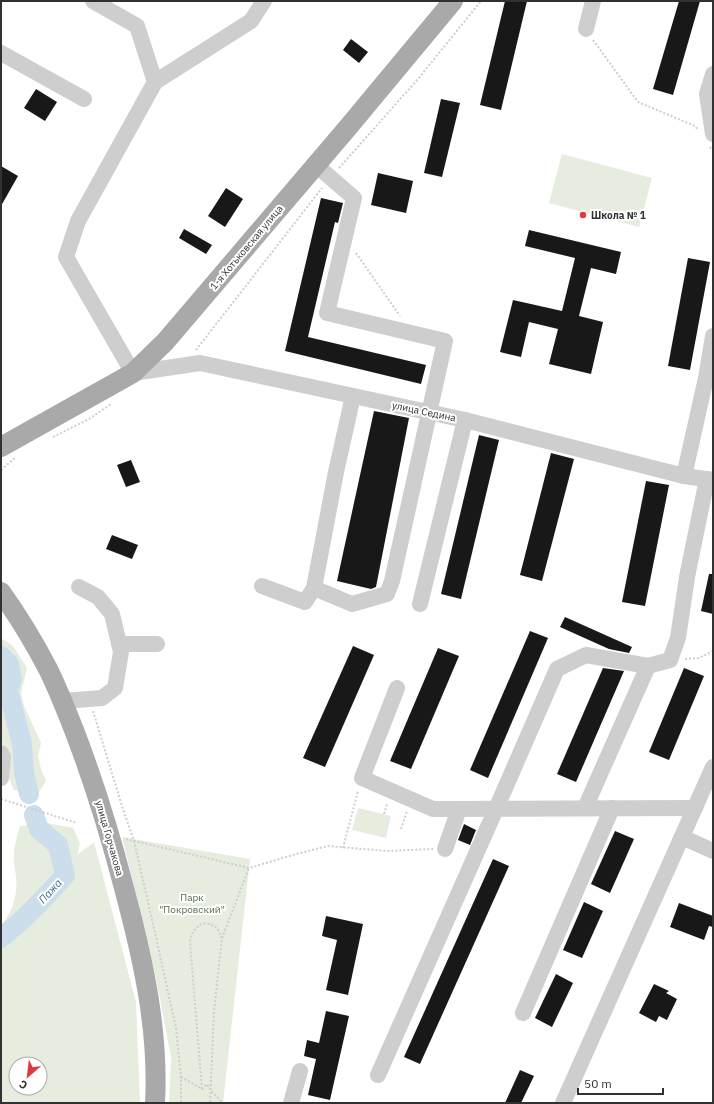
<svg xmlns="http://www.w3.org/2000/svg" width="714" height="1104" font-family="'IBM Plex Sans',sans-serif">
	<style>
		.green { fill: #e6eddf; fill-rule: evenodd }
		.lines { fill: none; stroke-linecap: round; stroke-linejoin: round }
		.river { stroke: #ccdeec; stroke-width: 20 }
		.building { fill: #181818 }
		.path { stroke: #cecece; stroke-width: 2; stroke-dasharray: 2 2; stroke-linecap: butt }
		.minor { stroke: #cecece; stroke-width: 16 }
		.major { stroke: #a9a9a9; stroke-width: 20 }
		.poi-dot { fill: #e03a3e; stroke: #fff; stroke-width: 1.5 }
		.labels { text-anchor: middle; stroke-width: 4; stroke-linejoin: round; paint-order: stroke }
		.poi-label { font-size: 10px; font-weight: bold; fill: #313131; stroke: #fff; text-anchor: start }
		.street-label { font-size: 10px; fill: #313131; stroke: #fff }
		.park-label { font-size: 10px; fill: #516b3f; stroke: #fff }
		.water-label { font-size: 11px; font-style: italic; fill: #406e91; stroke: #fff }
	</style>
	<rect width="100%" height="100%" fill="#fff"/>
	<!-- green -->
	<g class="green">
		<polygon points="562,154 652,178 639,227 549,203"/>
		<path d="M 1,638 L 13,646 L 27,668 L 21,693 L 24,706 L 41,743 L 38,756 L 41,769 L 46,781 L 39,792 L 26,793 L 14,790 C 11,783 8,777 6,769 C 5,756 8,753 1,740 Z"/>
		<polygon points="358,808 391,816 386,838 352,830"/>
		<path d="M 47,823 L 73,828 L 80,843 L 77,855 L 94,842 L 136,1002 L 140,1103 L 1,1103 L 1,925 C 13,912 18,894 16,876 C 15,868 13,862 14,854 C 14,845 18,835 20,826 ZM 16,1064 L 40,1064 L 40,1088 L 16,1088 Z"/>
		<polygon points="122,837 250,859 223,1103 169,1103 171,1057 156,978"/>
	</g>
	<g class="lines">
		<!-- river -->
		<g class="river">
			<polyline points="1,656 9,664 12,679 8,690 22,744 24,773 29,794"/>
			<path d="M 1,938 C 25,919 45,898 65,875 L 58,845 L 39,829 L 34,815"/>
		</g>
	</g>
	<!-- building -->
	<g class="building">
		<polygon points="505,1 527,1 501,110 480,105"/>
		<polygon points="679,1 700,1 673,95 653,89"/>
		<polygon points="351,39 368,52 359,63 343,50"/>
		<polygon points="36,89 57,102 45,121 24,108"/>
		<polygon points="441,99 460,103 442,177 424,173"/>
		<polygon points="1,166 18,176 1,206"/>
		<polygon points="378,173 413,181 406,213 371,205"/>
		<polygon points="226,188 243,199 225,227 208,216"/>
		<polygon points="321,198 343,203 338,223 335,222 308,337 426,365 421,384 285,351"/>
		<polygon points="184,229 212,245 206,254 179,238"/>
		<polygon points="529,230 621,252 616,274 591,268 579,316 603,322 591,374 549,364 558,329 529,322 521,357 500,352 513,300 562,311 575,258 525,246"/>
		<polygon points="688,258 710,262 690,370 668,366"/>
		<polygon points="374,411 409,418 376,587 371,589 337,581"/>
		<polygon points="479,435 499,440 461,599 441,594"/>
		<polygon points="551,453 574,459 542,581 520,575"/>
		<polygon points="131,460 140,482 126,487 117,465"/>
		<polygon points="646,481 669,485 645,606 622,602"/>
		<polygon points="112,535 138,545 132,559 106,549"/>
		<polygon points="709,574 713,574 713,614 701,611"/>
		<polygon points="565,617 632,647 629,653 609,649 560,627"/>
		<polygon points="530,631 548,638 488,778 470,770"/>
		<polygon points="353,646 374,655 325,767 303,758"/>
		<polygon points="438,648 459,656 411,769 390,761"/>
		<polygon points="603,668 624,671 576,782 557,774"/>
		<polygon points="684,668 704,676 669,760 649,752"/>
		<polygon points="464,824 476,830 470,845 458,840"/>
		<polygon points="615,831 634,839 610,893 591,884"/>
		<polygon points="493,859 509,866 420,1064 404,1057"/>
		<polygon points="584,902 603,911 582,958 563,950"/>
		<polygon points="679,903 713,916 713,927 709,926 704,940 670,927"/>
		<polygon points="326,916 363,924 348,995 326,990 337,940 322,936"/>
		<polygon points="556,974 573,983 552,1027 535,1018"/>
		<polygon points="654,984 669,991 666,993 677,999 667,1020 659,1016 656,1022 639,1013"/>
		<polygon points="326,1011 349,1016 330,1100 308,1095 316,1059 304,1056 307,1040 319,1043"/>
		<polygon points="520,1070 534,1076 521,1103 505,1103"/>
	</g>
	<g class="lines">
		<!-- path -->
		<g class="path">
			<polyline points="593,40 638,102 695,126 698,130"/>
			<polyline points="710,147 713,151"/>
			<polyline points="339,168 418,79 481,1"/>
			<polyline points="356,253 400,316"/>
			<polyline points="196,350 322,188"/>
			<polyline points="53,437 89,419 111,404"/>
			<polyline points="1,470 16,457"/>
			<polyline points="685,659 699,658 713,651"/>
			<polyline points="93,711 122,806 134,841 151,915 176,1028 181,1077 181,1103"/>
			<polyline points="1,799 77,823"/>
			<polyline points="384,814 387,804"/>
			<polyline points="401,829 407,811"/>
			<polyline points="126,839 249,868 293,855 328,846 387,851 433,849"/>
			<polyline points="343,848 358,791"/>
			<polyline points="222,938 249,868"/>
			<polyline points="181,1077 202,1089 207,1084 211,1091 223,1103"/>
			<path d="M 202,1089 L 190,942 C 191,932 195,928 203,923 C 215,925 217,926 222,938 L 214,1011 L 210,1103"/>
		</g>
		<!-- minor -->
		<g class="minor">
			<polyline points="93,1 137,26 155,82 78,221 66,257 133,373 200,363 465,420 684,476 713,480"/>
			<polyline points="586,29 593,1"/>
			<polyline points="1,53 84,99"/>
			<polyline points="713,74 707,94 713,134"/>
			<polyline points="155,82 251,21 264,1"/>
			<polyline points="684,476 706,378 713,336"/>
			<polyline points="262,586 305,602 314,588 336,472 353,396"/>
			<polyline points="314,588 352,604 387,594 392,581 445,341 327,313 354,198 316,165"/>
			<polyline points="420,604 465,420"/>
			<polyline points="119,644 157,644"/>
			<polyline points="648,666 670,660 678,638 687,577 707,479"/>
			<polyline points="397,688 362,778 433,809 695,808"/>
			<polyline points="63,701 102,698 115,688 121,652 112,614 98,597 79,587"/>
			<polyline points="1,753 3,757 1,778"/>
			<polyline points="682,837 713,851"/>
			<polyline points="445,849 459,809"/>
			<polyline points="523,1013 612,808"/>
			<polyline points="378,1075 496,809 557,669 586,655 648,666 585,808"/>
			<polyline points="291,1103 300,1071"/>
			<polyline points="563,1103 713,767"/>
		</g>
		<!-- major -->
		<g class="major">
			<polyline points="1,447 133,373 165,342 350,125 453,1"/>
			<path d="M 1,592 C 18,616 34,642 48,669 C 58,689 66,710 74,730 C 94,782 110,834 124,888 C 143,959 159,1030 155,1103"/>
		</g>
	</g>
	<!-- markers -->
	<circle class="poi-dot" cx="583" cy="215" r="4"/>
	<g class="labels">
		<!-- poi labels -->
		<g class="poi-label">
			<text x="591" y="219">Школа № 1</text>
		</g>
		<!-- street labels -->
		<g class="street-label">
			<text transform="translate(246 247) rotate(-50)" y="4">1-я Хотьковская улица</text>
			<text transform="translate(424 411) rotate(12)" y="4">улица Седина</text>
			<text transform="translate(110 838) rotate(74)" y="4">улица Горчакова</text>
		</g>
		<!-- park labels -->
		<g class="park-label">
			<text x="192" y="901">Парк<tspan x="192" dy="12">"Покровский"</tspan></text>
		</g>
		<!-- water labels -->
		<g class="water-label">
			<text transform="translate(50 891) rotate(-48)" y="4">Пажа</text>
		</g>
	</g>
	<!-- border -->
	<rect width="714" height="1104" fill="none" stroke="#313131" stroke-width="4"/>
	<!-- north arrow -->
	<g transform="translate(28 1076) rotate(208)"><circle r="19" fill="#ffffff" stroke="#adadad"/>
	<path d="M0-3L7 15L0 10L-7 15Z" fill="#e03a3e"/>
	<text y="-6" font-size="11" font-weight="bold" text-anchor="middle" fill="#313131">С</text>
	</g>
	<!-- scale -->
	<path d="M578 1088v6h85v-6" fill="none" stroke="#313131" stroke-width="2"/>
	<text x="584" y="1088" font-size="12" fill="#313131" stroke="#ffffff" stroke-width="3" paint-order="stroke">50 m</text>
</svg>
